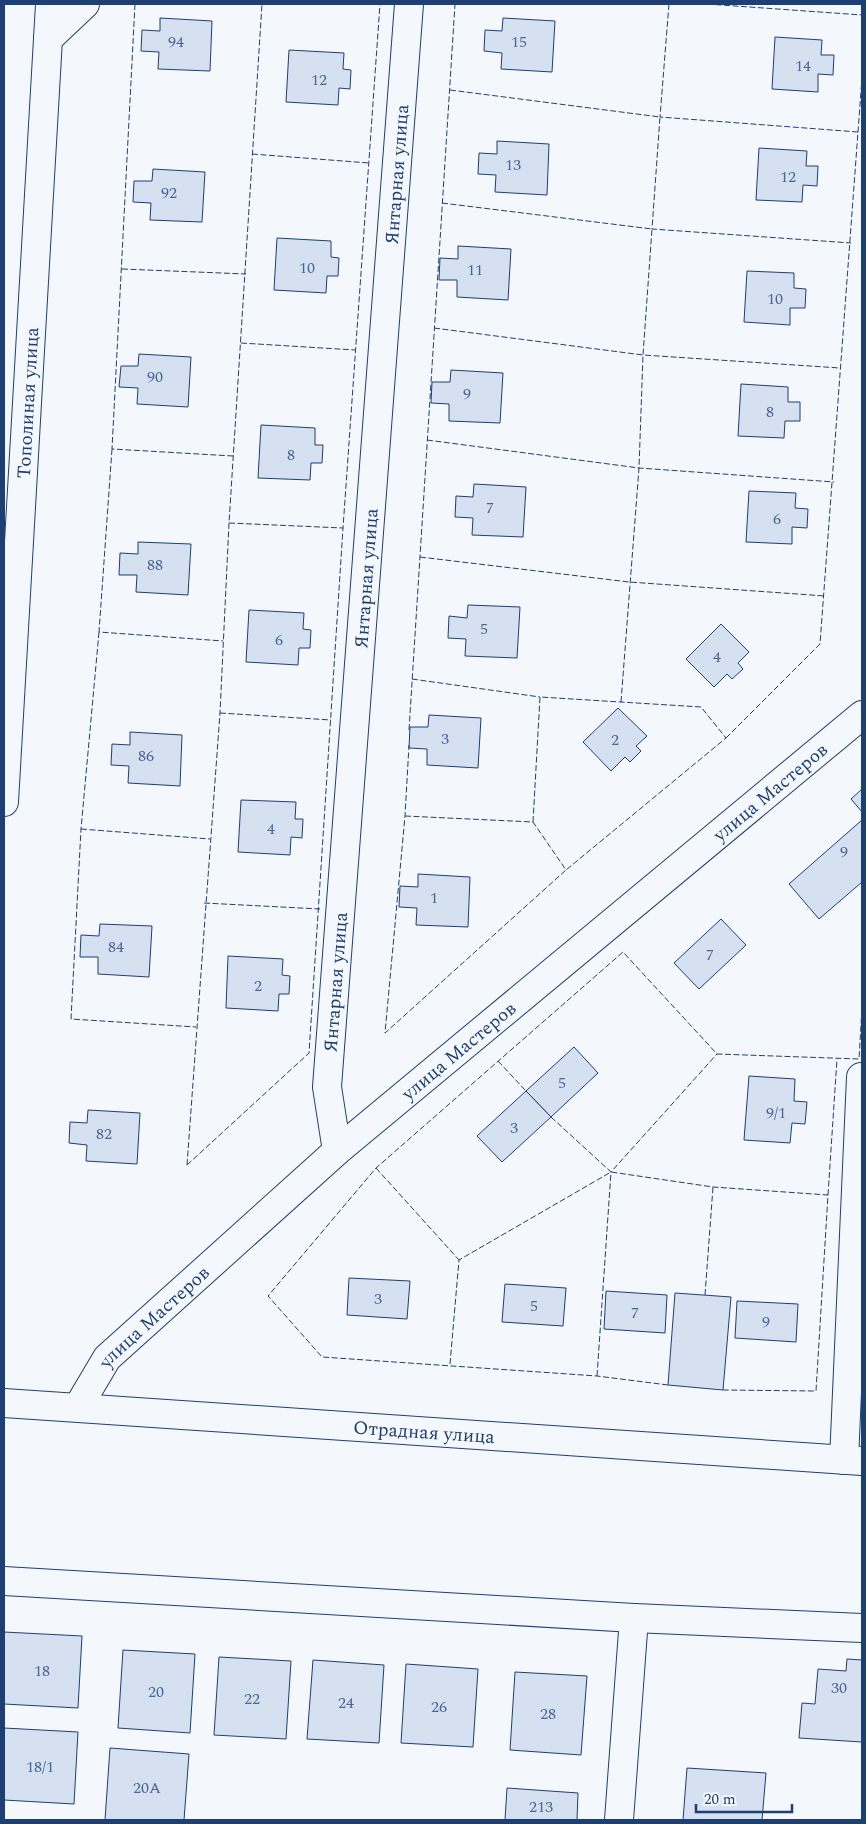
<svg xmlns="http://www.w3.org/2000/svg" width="866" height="1824" font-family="Spectral,serif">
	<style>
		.building { fill: #d5e0f0; stroke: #1d3f73 }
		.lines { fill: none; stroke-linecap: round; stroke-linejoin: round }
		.minor-casing { stroke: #1d3f73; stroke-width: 30 }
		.minor { stroke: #f4f7fb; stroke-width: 28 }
		.fence { stroke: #1d3f73; stroke-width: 1; stroke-dasharray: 6 2.5; stroke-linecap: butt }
		.labels { text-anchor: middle; stroke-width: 4; stroke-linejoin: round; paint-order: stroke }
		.number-label { font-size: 16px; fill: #4b6792 }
		.street-label { font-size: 19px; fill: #1d3f73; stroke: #f4f7fb }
	</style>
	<rect width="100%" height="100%" fill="#f4f7fb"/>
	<!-- building -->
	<g class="building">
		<polygon points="160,18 212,21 210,71 158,69 159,52 141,51 142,30 160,31"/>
		<polygon points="503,18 555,21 552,72 501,69 502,53 484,51 485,30 502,31"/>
		<polygon points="775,37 822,40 821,55 834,55 833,75 818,74 818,92 772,89"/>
		<polygon points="289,50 344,53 343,69 351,70 350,89 339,88 338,105 286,102"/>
		<polygon points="497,141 549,144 547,195 495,192 496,175 478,174 479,153 497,154"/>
		<polygon points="759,148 807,151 806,166 818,166 817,186 803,185 802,202 756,200"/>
		<polygon points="153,169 205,172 202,222 150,220 151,203 133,202 134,181 152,181"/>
		<polygon points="277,238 331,241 331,257 339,258 338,276 327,276 326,293 274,290"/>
		<polygon points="458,246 511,249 508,300 457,297 457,280 439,280 440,258 458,259"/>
		<polygon points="747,271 794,273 794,288 806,289 805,308 790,308 790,325 744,322"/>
		<polygon points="139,354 191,357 188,407 137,404 138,388 119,387 121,366 138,366"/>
		<polygon points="451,370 503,373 500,423 449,421 449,404 431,403 432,382 450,382"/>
		<polygon points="741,384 788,387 788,402 800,402 800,421 785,421 784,438 738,436"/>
		<polygon points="261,425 315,428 315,445 323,445 322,463 311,463 310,480 258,478"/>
		<polygon points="474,484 526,487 523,537 472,535 473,518 455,517 456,496 473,497"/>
		<polygon points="749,491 796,493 795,508 808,509 807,528 792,527 792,544 746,542"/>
		<polygon points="138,542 191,544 188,595 136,592 137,575 119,575 120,553 138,554"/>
		<polygon points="468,605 520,607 517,658 465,656 466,639 448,638 449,616 467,618"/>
		<polygon points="249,610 304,613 303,629 311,630 310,648 299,648 298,665 246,662"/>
		<polygon points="721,624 749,652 738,663 743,669 732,679 727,674 714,687 686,659"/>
		<polygon points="618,708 647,736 636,746 641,751 630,762 625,757 611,771 583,742"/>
		<polygon points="429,715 481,718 478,768 427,765 427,749 409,748 410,727 428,727"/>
		<polygon points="130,732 182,735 180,786 128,783 129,766 111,765 112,744 130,745"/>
		<polygon points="862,789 862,812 851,799"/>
		<polygon points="241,800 296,802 295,819 303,819 302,838 291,837 290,855 238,852"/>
		<polygon points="862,820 862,882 819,919 789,884"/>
		<polygon points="418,874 470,877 468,927 416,925 417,908 399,907 400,886 418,887"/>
		<polygon points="721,919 746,945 699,989 674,963"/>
		<polygon points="100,924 152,926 149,977 98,974 98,957 80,957 81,935 99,936"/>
		<polygon points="228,956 283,959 282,975 290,976 289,994 279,994 278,1011 226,1008"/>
		<polygon points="574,1047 598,1073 551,1117 526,1091"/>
		<polygon points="749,1076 795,1079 794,1101 807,1102 805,1124 792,1123 790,1143 744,1140"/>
		<polygon points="526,1091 551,1117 502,1162 477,1136"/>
		<polygon points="88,1110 140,1113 137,1164 86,1161 87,1145 69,1143 70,1122 87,1123"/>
		<polygon points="349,1278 410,1281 407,1319 347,1315"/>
		<polygon points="505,1284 566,1288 563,1326 502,1322"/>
		<polygon points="606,1291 667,1295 665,1333 604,1329"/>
		<polygon points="675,1293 731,1297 723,1390 668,1385"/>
		<polygon points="737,1301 798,1304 796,1342 735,1338"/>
		<polygon points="4,1632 82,1636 78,1708 4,1704"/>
		<polygon points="123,1650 195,1654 190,1733 118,1728"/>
		<polygon points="219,1657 291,1661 286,1739 214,1735"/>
		<polygon points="847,1659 862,1660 862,1742 799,1738 802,1703 815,1704 818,1669 846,1671"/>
		<polygon points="313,1660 384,1665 379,1743 307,1739"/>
		<polygon points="406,1664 478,1669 473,1747 401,1743"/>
		<polygon points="515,1672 587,1676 581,1755 510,1750"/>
		<polygon points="4,1728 78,1732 74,1804 4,1800"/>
		<polygon points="110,1748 189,1754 184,1820 105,1820"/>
		<polygon points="687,1768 766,1773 762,1820 683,1820"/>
		<polygon points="507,1788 578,1793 577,1820 505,1820"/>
	</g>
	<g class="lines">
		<defs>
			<g id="minor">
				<polyline points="48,39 85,4"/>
				<path id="s1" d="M 4,802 L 50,4"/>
				<path id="s2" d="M 337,1151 L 327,1087 L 409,4"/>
				<path id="s3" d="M 4,1403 L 862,1461"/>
				<path id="s4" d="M 78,1407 L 107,1358 L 337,1151 L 862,715"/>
				<polyline points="844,1460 861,1077"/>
				<polyline points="4,1581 634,1618 862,1628"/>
				<polyline points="619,1820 634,1618"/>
			</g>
		</defs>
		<!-- minor casing -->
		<use href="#minor" class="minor-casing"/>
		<!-- minor -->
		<use href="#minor" class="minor"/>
		<!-- fence -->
		<g class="fence">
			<polyline points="135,4 112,449 233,456"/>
			<polyline points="669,4 660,117 858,132"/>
			<polyline points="707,4 862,15"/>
			<polyline points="450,90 660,117 652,229 851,243"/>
			<polyline points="252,154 369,163"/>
			<polyline points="442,203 652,229 643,355 840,368"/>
			<polyline points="122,269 246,274"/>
			<polyline points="434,328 643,355 639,468 621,702"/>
			<polyline points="241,343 355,350"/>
			<polyline points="427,440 639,468 834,482"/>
			<polyline points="112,449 99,632 223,641"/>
			<polyline points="229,523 343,528"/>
			<polyline points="420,557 629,582 825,596"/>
			<polyline points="99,632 81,829 71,1019 196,1027"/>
			<polyline points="412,679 540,697"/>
			<polyline points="220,713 331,720"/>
			<polyline points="409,730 455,4"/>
			<polyline points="726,738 820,644 862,78"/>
			<polyline points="405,816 533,822 566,870 385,1033 405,816 409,745"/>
			<polyline points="533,822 540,697 701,707 726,738 566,870"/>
			<polyline points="81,829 210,839"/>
			<polyline points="204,903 320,909"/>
			<polyline points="498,1061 526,1091"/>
			<polyline points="551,1117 611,1172 717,1054"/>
			<polyline points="187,1165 309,1053 343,528 380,4"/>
			<polyline points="187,1165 220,713 229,523 262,4"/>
			<polyline points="376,1168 459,1260"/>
			<polyline points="828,1195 837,1059"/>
			<polyline points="705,1295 713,1187"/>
			<polyline points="450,1364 459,1260 611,1172 713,1187 828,1195 816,1391 723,1390"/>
			<polyline points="597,1376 611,1172"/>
			<polyline points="668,1385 597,1376 322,1357 268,1296 376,1168 623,952 717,1054 859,1059 862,1008"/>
		</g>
	</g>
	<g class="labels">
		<!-- number labels -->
		<g class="number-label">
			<text x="176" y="47">94</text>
			<text x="519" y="47">15</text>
			<text x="803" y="71">14</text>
			<text x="319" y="85">12</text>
			<text x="513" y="170">13</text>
			<text x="788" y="182">12</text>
			<text x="169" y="198">92</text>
			<text x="307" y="273">10</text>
			<text x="475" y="275">11</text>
			<text x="775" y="304">10</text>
			<text x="155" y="382">90</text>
			<text x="467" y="399">9</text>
			<text x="770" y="417">8</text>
			<text x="291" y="460">8</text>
			<text x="490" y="513">7</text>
			<text x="777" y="524">6</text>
			<text x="155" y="570">88</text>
			<text x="484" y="634">5</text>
			<text x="279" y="645">6</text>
			<text x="717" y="662">4</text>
			<text x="445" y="744">3</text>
			<text x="615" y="745">2</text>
			<text x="146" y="761">86</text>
			<text x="271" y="834">4</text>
			<text x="844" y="857">9</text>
			<text x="434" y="903">1</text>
			<text x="116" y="952">84</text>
			<text x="710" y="960">7</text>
			<text x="258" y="991">2</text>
			<text x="562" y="1088">5</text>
			<text x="776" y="1118">9/1</text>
			<text x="514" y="1133">3</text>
			<text x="104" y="1139">82</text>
			<text x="378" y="1304">3</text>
			<text x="534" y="1311">5</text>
			<text x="635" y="1318">7</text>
			<text x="766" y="1327">9</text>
			<text x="42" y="1676">18</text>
			<text x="839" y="1693">30</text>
			<text x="156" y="1697">20</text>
			<text x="252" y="1704">22</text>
			<text x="346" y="1708">24</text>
			<text x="439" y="1712">26</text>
			<text x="548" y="1719">28</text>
			<text x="40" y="1772">18/1</text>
			<text x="147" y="1793">20А</text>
			<text x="541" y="1812">213</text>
		</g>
		<!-- street labels -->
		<g class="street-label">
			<text dy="7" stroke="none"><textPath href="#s2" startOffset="980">Янтарная улица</textPath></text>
			<text dy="7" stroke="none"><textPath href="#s1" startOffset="400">Тополиная улица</textPath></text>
			<text dy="7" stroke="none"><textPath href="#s2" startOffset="575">Янтарная улица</textPath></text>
			<text dy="7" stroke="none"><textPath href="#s4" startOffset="929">улица Мастеров</textPath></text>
			<text dy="7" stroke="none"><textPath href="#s2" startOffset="170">Янтарная улица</textPath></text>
			<text dy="7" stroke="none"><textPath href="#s4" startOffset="524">улица Мастеров</textPath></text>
			<text dy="7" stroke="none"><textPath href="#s4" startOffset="119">улица Мастеров</textPath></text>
			<text dy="7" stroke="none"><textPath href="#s3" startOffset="421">Отрадная улица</textPath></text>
		</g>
	</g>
	<!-- border -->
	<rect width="866" height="1824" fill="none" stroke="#1d3f73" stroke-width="10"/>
	<!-- scale -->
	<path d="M696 1804v8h96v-8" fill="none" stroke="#1d3f73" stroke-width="2.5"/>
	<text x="704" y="1804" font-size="15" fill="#1d3f73" stroke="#f4f7fb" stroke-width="4" paint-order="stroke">20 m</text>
</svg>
